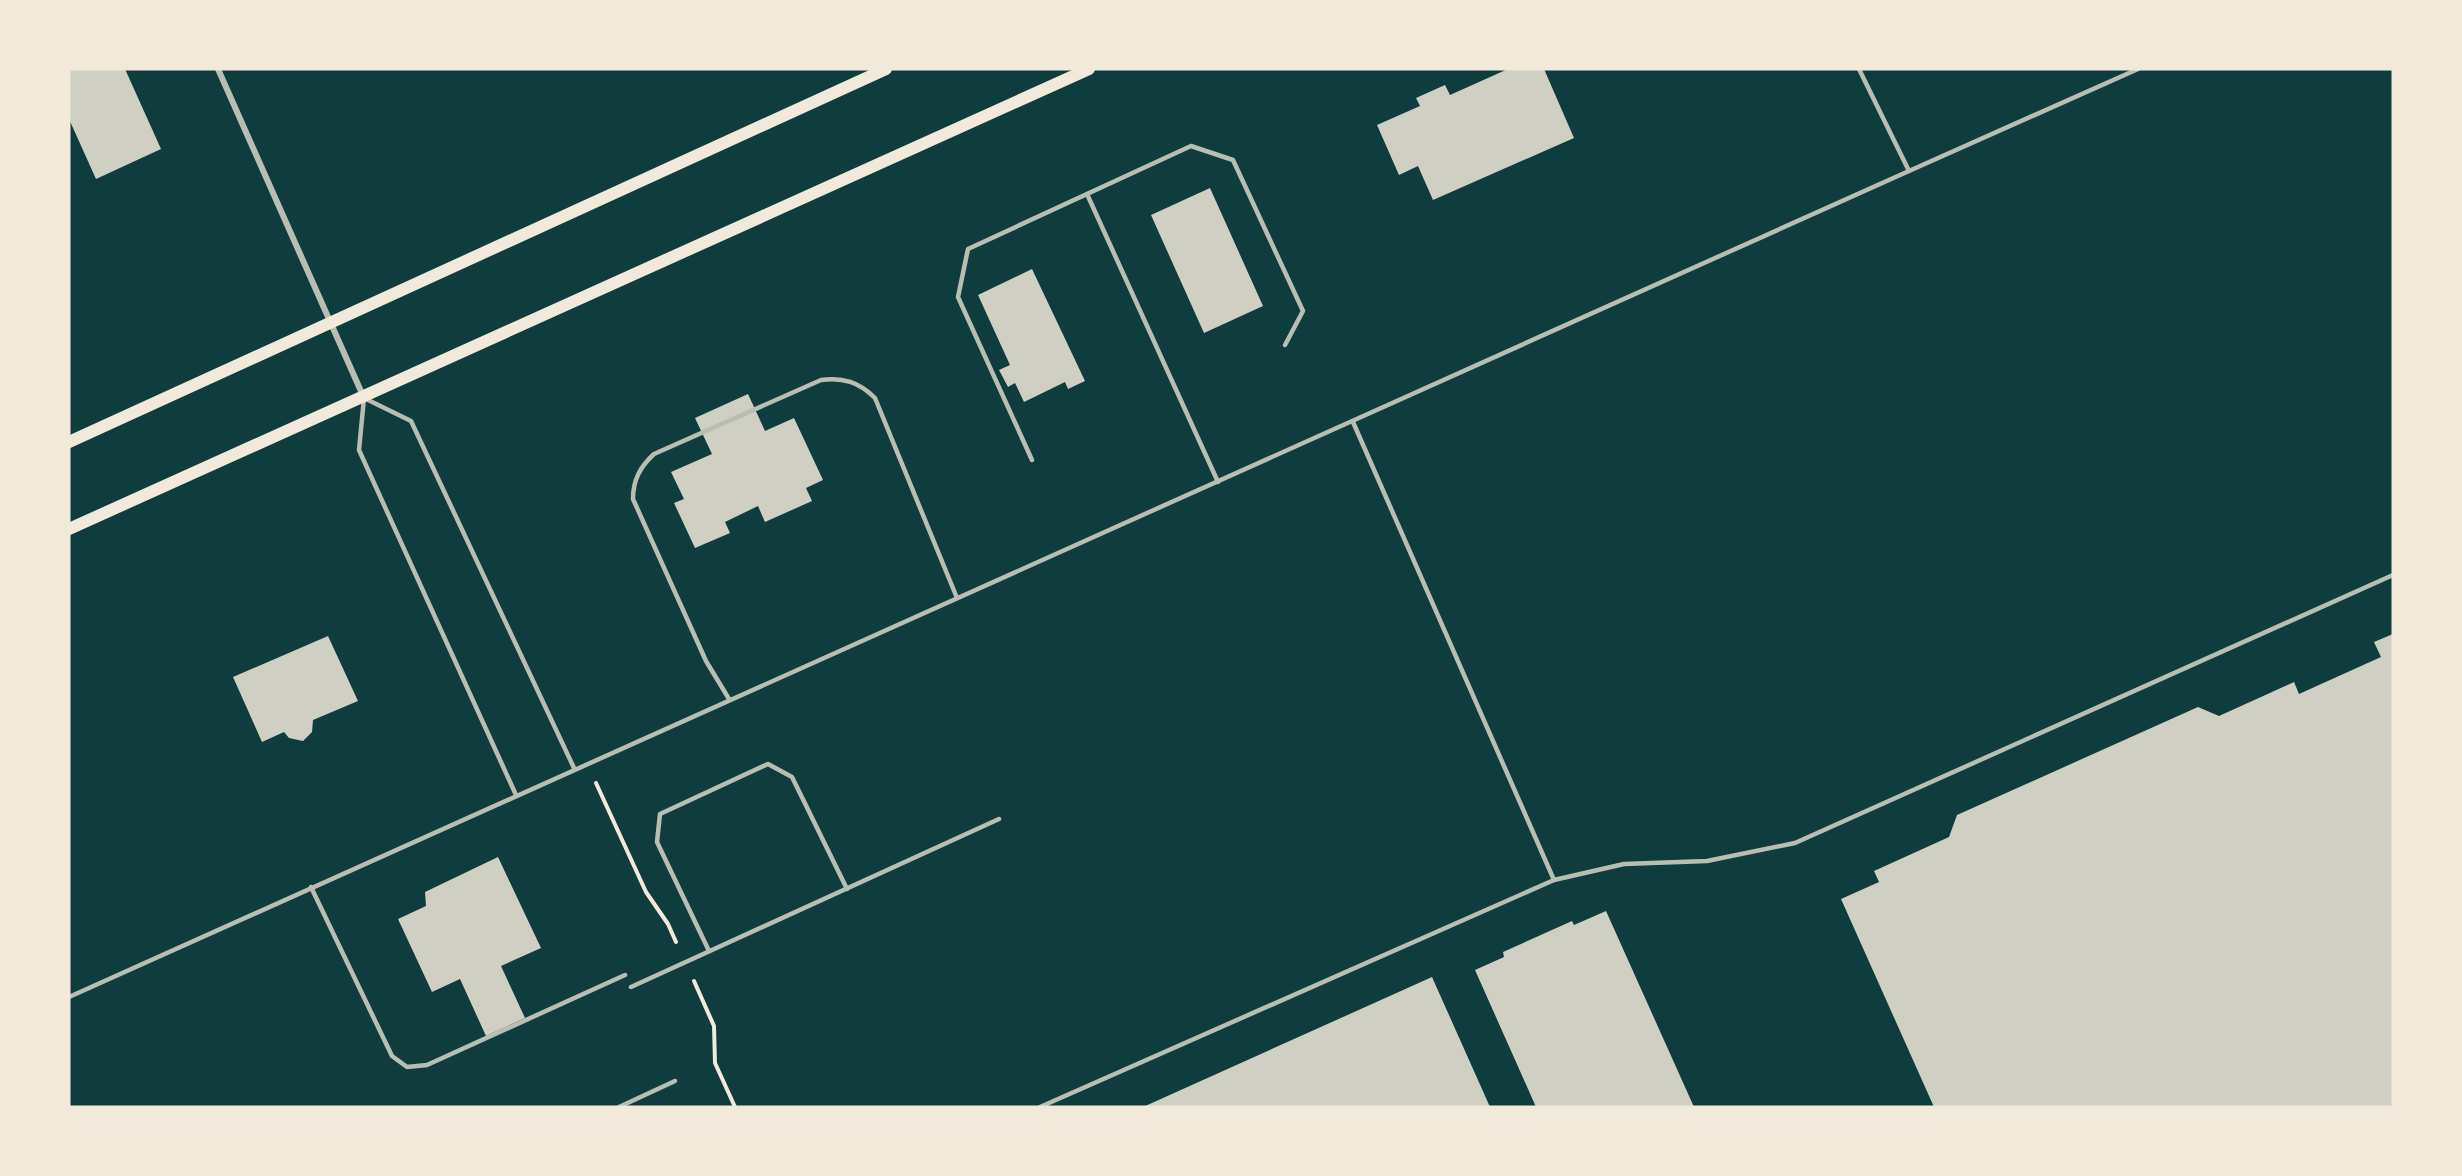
<svg xmlns="http://www.w3.org/2000/svg" width="2462" height="1176" font-family="'Nunito Sans',sans-serif">
	<style>
		.building { fill: #cfcfc3 }
		.lines { fill: none; stroke-linecap: round; stroke-linejoin: round }
		.path { stroke: #f1e9da; stroke-width: 4 }
		.service { stroke: #b8beb3; stroke-width: 4.5 }
		.minor { stroke: #b8beb3; stroke-width: 6 }
		.secondary { stroke: #f1e9da; stroke-width: 12 }
	</style>
	<rect width="100%" height="100%" fill="#0f3d3e"/>
	<!-- building -->
	<g class="building">
		<polygon points="69,69 125,69 161,149 96,179 69,119"/>
		<polygon points="1508,69 1544,69 1574,138 1433,200 1418,166 1399,175 1377,125 1420,106 1416,98 1445,85 1450,95"/>
		<polygon points="1210,188 1263,306 1204,333 1151,215"/>
		<polygon points="1032,269 1085,381 1068,389 1065,382 1024,402 1015,383 1008,387 999,370 1010,365 978,295"/>
		<polygon points="748,394 765,431 794,418 823,480 806,488 812,501 765,522 758,506 725,522 730,533 695,548 674,503 684,499 671,472 712,454 695,418"/>
		<polygon points="2393,634 2393,1107 1934,1107 1841,899 1879,882 1874,871 1949,837 1957,815 2198,707 2219,716 2294,682 2299,694 2381,657 2374,642"/>
		<polygon points="328,636 358,701 313,720 312,732 303,741 289,738 284,732 262,742 233,677"/>
		<polygon points="498,857 541,948 501,966 525,1018 486,1036 460,979 432,992 398,919 426,906 425,892"/>
		<polygon points="1606,911 1694,1107 1536,1107 1475,970 1504,957 1503,952 1572,921 1574,925"/>
		<polygon points="1432,977 1490,1107 1143,1107"/>
	</g>
	<g class="lines">
		<!-- path -->
		<g class="path">
			<polyline points="596,783 646,892 668,924 676,942"/>
			<polyline points="694,981 714,1026 715,1063 735,1107"/>
		</g>
		<!-- service -->
		<g class="service">
			<polyline points="1909,171 2138,69"/>
			<polyline points="1087,194 1218,482"/>
			<polyline points="1353,422 1554,880 1624,864 1707,861 1795,843 2393,575"/>
			<polyline points="1032,460 958,297 968,249 1191,146 1233,160 1303,311 1285,345"/>
			<path d="M 729,699 L 706,661 L 633,499 C 633,480 640,467 654,454 L 821,380 C 843,377 859,382 875,398 L 957,598"/>
			<polyline points="516,795 359,450 364,398 411,421 574,768"/>
			<polyline points="311,887 392,1056 407,1067 427,1065 625,975"/>
			<polyline points="709,951 657,842 660,814 768,764 792,777 847,889"/>
			<polyline points="631,987 999,819"/>
			<polyline points="69,997 1909,171 1859,69"/>
			<polyline points="619,1107 675,1081"/>
			<polyline points="1040,1107 1554,880"/>
		</g>
		<!-- minor -->
		<polyline class="minor" points="218,69 364,398"/>
		<!-- secondary -->
		<g class="secondary">
			<polyline points="69,442 886,69"/>
			<polyline points="69,529 1089,69"/>
		</g>
	</g>
	<!-- border -->
	<rect width="2462" height="1176" fill="none" stroke="#f1e9da" stroke-width="141"/>
</svg>
